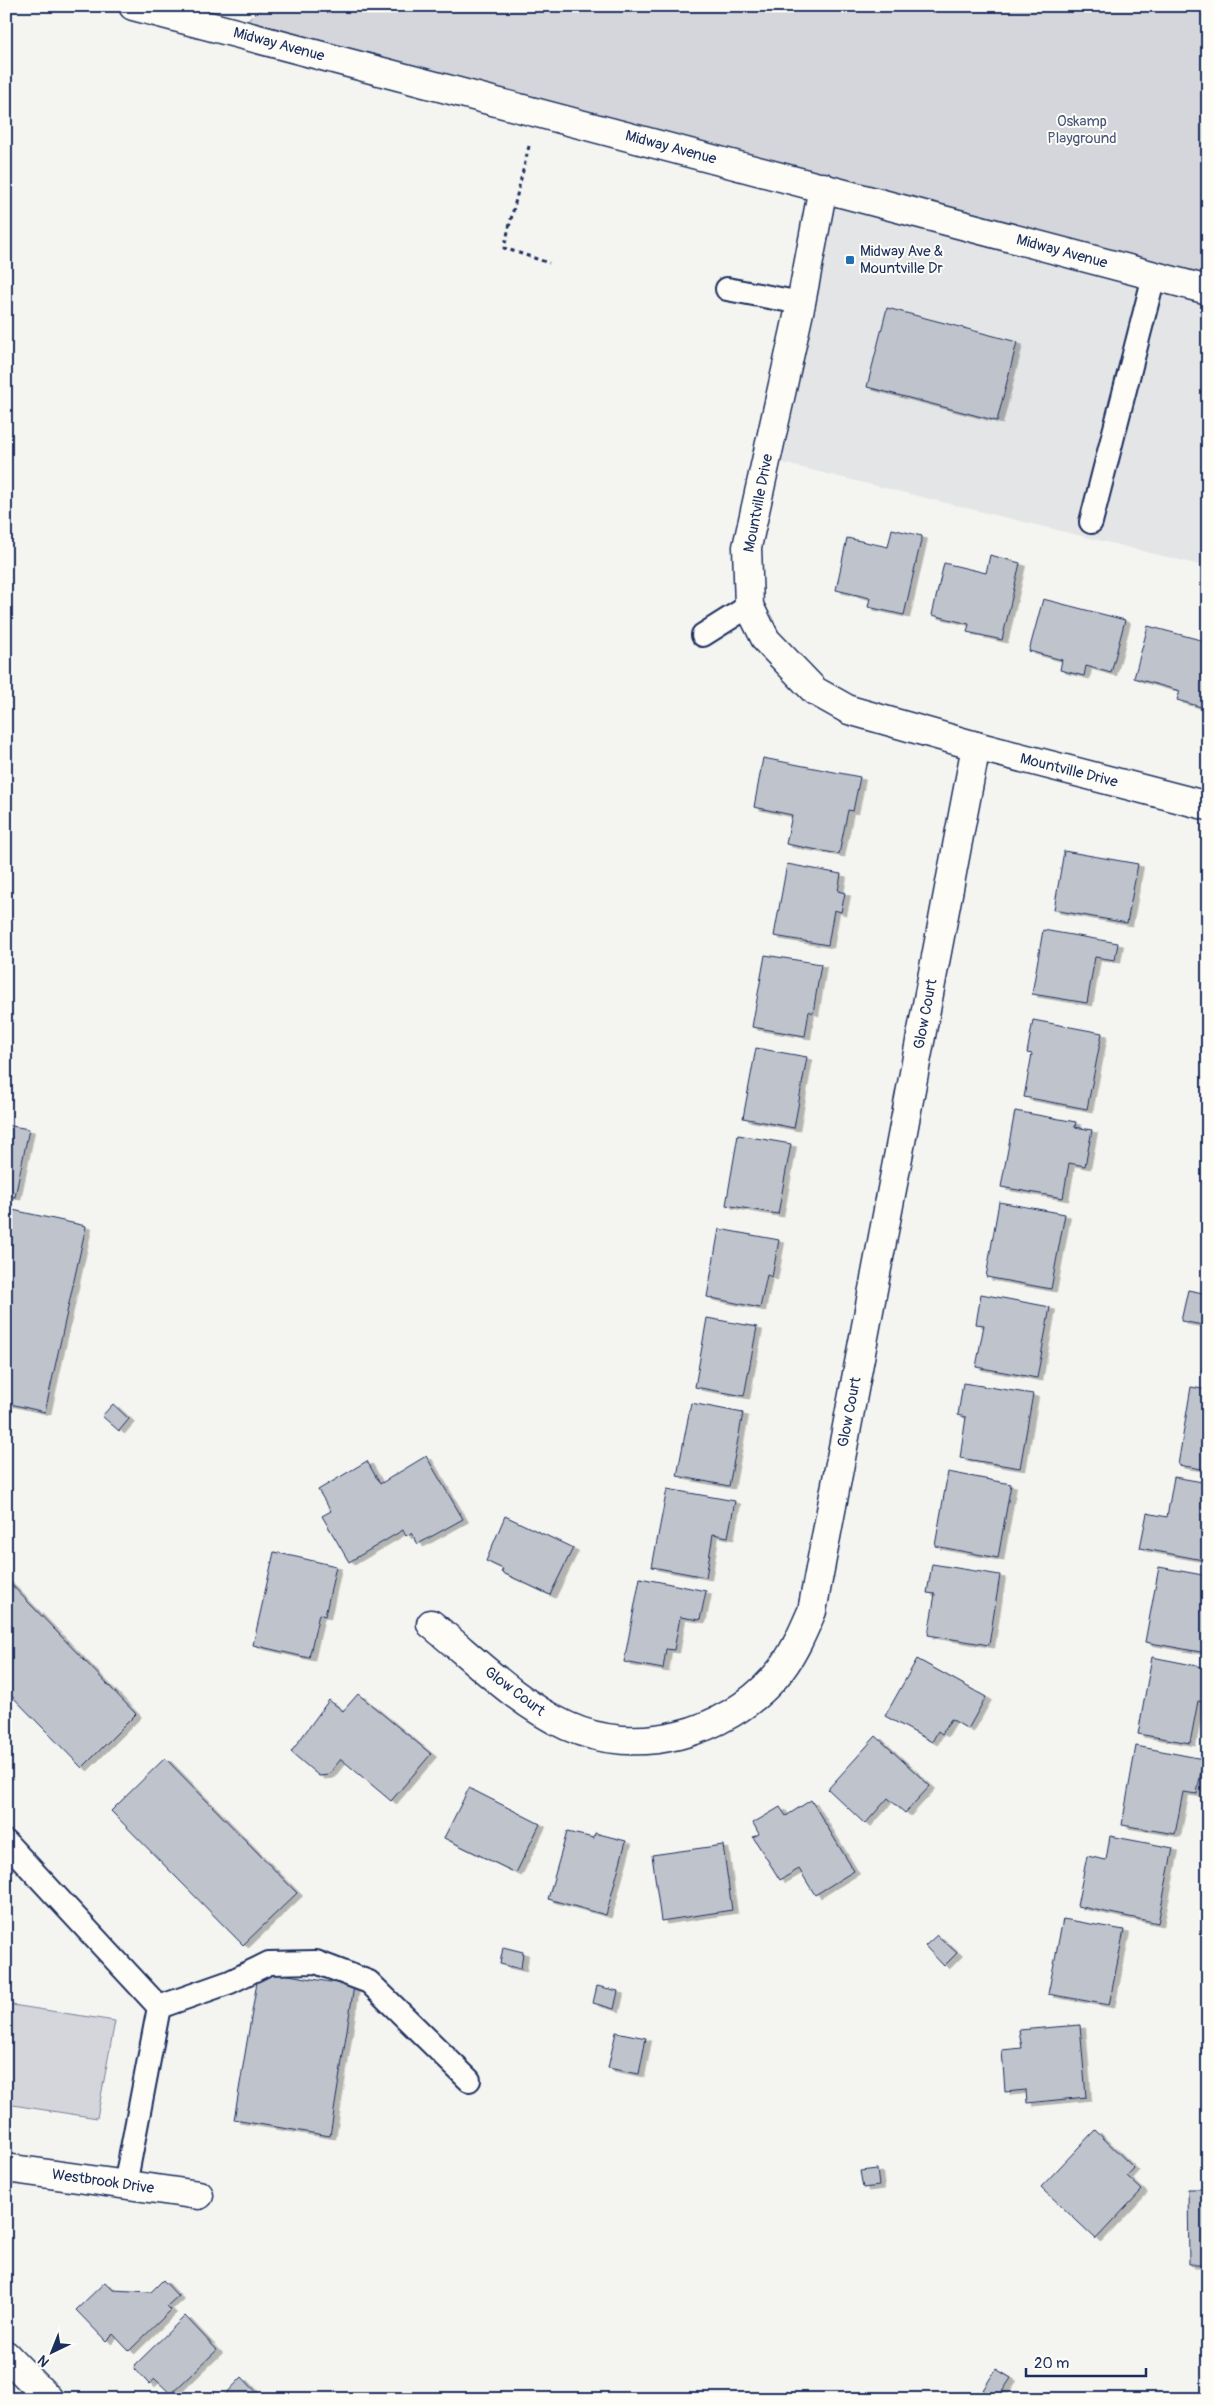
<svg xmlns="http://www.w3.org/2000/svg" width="1214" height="2405" font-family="Pangolin,sans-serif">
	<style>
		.built { fill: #e4e5e6 }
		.green { fill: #d4d6db; stroke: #78829c }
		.building { fill: #bfc3cc; stroke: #1b2f5e; filter: url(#shadow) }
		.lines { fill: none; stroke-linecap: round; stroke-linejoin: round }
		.service-casing { stroke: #1b2f5e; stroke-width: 26 }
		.minor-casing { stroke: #1b2f5e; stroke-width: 31 }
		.path { stroke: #1b2f5e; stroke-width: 3; stroke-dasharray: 4 4; stroke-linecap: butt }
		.service { stroke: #fdfcf7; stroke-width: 22 }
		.minor { stroke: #fdfcf7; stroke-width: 28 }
		.poi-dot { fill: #1f6fb2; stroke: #fdfcf7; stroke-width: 2 }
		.labels { text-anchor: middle; stroke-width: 4; stroke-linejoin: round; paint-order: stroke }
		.street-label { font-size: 15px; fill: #1b2f5e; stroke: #fdfcf7 }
		.park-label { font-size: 15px; fill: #49597d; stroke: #fdfcf7 }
		.poi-label { font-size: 15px; fill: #1b2f5e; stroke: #fdfcf7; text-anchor: start }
	</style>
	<defs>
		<filter id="shadow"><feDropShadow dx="5.5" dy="3" stdDeviation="0" flood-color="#0004"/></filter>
	</defs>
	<rect width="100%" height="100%" fill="#f4f4f1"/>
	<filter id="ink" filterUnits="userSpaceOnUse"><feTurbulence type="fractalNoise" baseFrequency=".02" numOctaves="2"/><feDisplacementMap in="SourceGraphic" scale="10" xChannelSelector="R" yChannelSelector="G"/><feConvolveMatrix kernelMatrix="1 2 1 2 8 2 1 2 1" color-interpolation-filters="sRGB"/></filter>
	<g filter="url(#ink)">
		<!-- built -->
		<polygon class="built" points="823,187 1208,290 1208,567 766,459"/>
		<!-- green -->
		<g class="green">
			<polygon points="264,6 1208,6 1208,290 235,32"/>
			<polygon points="6,2004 115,2021 97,2118 6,2104"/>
		</g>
		<!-- building -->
		<g class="building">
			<polygon points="887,308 1017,342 997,421 867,387"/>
			<polygon points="892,529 922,536 904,615 868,607 870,598 836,590 847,538 888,547"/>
			<polygon points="990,555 1020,563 1002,640 967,632 969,624 932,615 944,563 986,573"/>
			<polygon points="1043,599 1125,620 1111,673 1086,666 1084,676 1060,670 1062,660 1029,651"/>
			<polygon points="1148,626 1208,642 1208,709 1177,700 1180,691 1134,678"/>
			<polygon points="763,758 860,777 853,811 848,810 839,854 786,844 792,815 754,807"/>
			<polygon points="1064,851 1138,864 1127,923 1054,910"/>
			<polygon points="787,864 841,874 838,891 845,893 841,912 834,910 828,945 774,936"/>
			<polygon points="1043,930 1118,943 1115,960 1095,957 1087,1003 1032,994"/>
			<polygon points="765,955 821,964 813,1013 809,1011 805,1036 752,1027"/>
			<polygon points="1033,1020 1102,1033 1087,1109 1024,1097 1032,1054 1027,1053"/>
			<polygon points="756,1048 807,1057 794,1128 743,1118"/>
			<polygon points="1015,1111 1076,1122 1075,1127 1092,1130 1085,1166 1069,1163 1063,1198 1001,1187"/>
			<polygon points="6,1125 29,1129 15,1197 6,1195"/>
			<polygon points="738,1135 791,1144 778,1214 726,1205"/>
			<polygon points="999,1202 1065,1214 1051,1289 986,1277"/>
			<polygon points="8,1209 86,1226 45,1412 6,1403 6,1218"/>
			<polygon points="719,1229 779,1240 772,1277 767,1275 760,1308 707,1297"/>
			<polygon points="1188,1290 1208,1294 1208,1326 1181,1321"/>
			<polygon points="981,1294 1050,1307 1037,1378 976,1367 984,1325 976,1324"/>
			<polygon points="707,1318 757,1327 744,1396 695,1387"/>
			<polygon points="1208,1339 1208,1375 1201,1374"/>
			<polygon points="963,1383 1033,1394 1020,1468 960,1458 966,1417 958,1415"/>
			<polygon points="1191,1387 1208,1390 1208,1470 1178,1465"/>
			<polygon points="691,1403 743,1413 729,1486 677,1476"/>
			<polygon points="113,1404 129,1419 119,1431 102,1416"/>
			<polygon points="426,1456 463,1519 418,1544 411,1533 406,1536 403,1530 349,1562 322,1516 331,1511 318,1490 367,1461 380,1484"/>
			<polygon points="948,1472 1011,1484 998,1558 935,1546"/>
			<polygon points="1174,1477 1208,1483 1208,1561 1140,1548 1147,1513 1167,1517"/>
			<polygon points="667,1489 735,1501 728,1537 713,1534 706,1577 652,1567"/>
			<polygon points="505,1516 573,1548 550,1595 501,1572 503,1569 486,1561"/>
			<polygon points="274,1552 336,1566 325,1616 319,1614 309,1658 253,1645"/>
			<polygon points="932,1564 1000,1575 989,1645 928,1635 935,1594 927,1593"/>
			<polygon points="1159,1567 1208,1576 1206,1653 1145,1642"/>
			<polygon points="640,1578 706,1591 700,1620 680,1617 674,1650 666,1649 663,1669 624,1662"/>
			<polygon points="6,1579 136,1714 82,1768 6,1690"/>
			<polygon points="1152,1657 1208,1668 1208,1703 1198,1701 1190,1743 1138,1734"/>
			<polygon points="917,1659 986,1697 968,1729 951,1719 942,1734 938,1731 932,1742 885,1716"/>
			<polygon points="358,1694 431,1754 391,1801 341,1759 328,1775 319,1776 291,1752 329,1700 343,1711"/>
			<polygon points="876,1736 930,1786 905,1813 888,1798 865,1824 828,1789"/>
			<polygon points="1136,1746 1203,1759 1197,1794 1183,1792 1175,1834 1122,1825"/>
			<polygon points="165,1758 297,1893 243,1945 111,1811"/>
			<polygon points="469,1788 540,1824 516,1873 444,1838"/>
			<polygon points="811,1800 854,1871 815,1895 799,1869 780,1880 753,1837 759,1834 753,1823 780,1807 786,1816"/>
			<polygon points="567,1832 594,1838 595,1833 626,1841 606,1915 548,1899"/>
			<polygon points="1110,1836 1173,1848 1158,1923 1077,1906 1087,1856 1106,1860"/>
			<polygon points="723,1845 732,1910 661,1921 652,1855"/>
			<polygon points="1063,1919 1124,1930 1109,2005 1048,1994"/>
			<polygon points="937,1935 957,1953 944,1966 925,1946"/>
			<polygon points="503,1947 523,1952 521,1969 500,1964"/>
			<polygon points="259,1970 354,1986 330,2136 234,2120"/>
			<polygon points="597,1986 618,1991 614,2009 593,2003"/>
			<polygon points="1080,2025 1086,2097 1027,2103 1026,2090 1005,2092 1002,2050 1022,2048 1019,2030"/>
			<polygon points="616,2032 646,2038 639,2074 608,2068"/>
			<polygon points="1095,2130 1134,2168 1127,2176 1142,2190 1096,2239 1041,2187"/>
			<polygon points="877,2169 879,2186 863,2188 860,2171"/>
			<polygon points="1188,2189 1208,2189 1208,2264 1189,2264"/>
			<polygon points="163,2280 178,2296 167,2306 171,2310 129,2351 113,2334 106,2341 76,2310 105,2282 113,2290 151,2292"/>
			<polygon points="185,2316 217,2350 171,2394 155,2379 149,2384 133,2367"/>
			<polygon points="996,2369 1011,2378 998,2398 983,2390"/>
			<polygon points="242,2377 263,2399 221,2399"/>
		</g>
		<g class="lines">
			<defs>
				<g id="service">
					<polyline points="727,289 801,303"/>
					<polyline points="1091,522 1154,276"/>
					<polyline points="703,635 749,606"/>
					<polyline points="6,1842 159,2007 125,2185"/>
					<polyline points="159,2007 230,1982 269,1963 316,1962 369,1982 469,2080"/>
				</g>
				<g id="minor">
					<polyline points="133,6 1208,290"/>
					<polyline points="823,187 801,303 747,547 749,606 766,640 815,691 849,710 976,746 1208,806"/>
					<path d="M 431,1624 C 473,1658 517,1703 567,1726 C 637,1758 725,1734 775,1677 C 792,1658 802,1634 812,1611 L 976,746"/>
					<polyline points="6,2168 199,2195"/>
					<polyline points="6,2355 49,2399"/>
				</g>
			</defs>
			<!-- service casing -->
			<use href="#service" class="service-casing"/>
			<!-- minor casing -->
			<use href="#minor" class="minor-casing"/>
			<!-- path -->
			<polyline class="path" points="529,146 504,248 549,263"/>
			<!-- service -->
			<use href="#service" class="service"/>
			<!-- minor -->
			<use href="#minor" class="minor"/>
		</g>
	</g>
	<!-- markers -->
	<rect class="poi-dot" x="845" y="255" width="10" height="10" rx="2.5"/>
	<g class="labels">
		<!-- street labels -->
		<g class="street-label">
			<text transform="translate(279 44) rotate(15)" y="5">Midway Avenue</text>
			<text transform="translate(671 147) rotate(15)" y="5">Midway Avenue</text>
			<text transform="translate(1062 251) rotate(15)" y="5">Midway Avenue</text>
			<text transform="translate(758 503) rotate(-79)" y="5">Mountville Drive</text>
			<text transform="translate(1069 770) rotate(14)" y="5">Mountville Drive</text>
			<text transform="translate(925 1014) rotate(-79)" y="5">Glow Court</text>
			<text transform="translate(849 1412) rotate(-79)" y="5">Glow Court</text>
			<text transform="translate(515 1691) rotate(37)" y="5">Glow Court</text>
			<text transform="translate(103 2181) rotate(8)" y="5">Westbrook Drive</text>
		</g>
		<!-- park labels -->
		<g class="park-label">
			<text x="1082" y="126">Oskamp<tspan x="1082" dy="17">Playground</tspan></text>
		</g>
		<!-- poi labels -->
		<g class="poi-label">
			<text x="860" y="256">Midway Ave &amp;<tspan x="860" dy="17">Mountville Dr</tspan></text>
		</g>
	</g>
	<!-- margin -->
	<rect width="1214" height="2405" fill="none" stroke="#fdfcf7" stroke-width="25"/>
	<rect x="12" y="12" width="1189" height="2380" fill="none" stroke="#1b2f5e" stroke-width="2" filter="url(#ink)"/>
	<!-- north arrow -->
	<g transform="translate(52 2352) rotate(223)" stroke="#fdfcf7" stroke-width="4" paint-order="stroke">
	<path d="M0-4L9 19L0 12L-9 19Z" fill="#1b2f5e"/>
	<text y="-8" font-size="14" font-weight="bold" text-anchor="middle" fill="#1b2f5e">N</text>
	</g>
	<!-- scale -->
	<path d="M1026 2368v8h120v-8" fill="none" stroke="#1b2f5e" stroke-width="2.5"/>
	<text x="1034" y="2368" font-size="15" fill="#1b2f5e" stroke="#fdfcf7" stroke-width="4" paint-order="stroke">20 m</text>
</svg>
